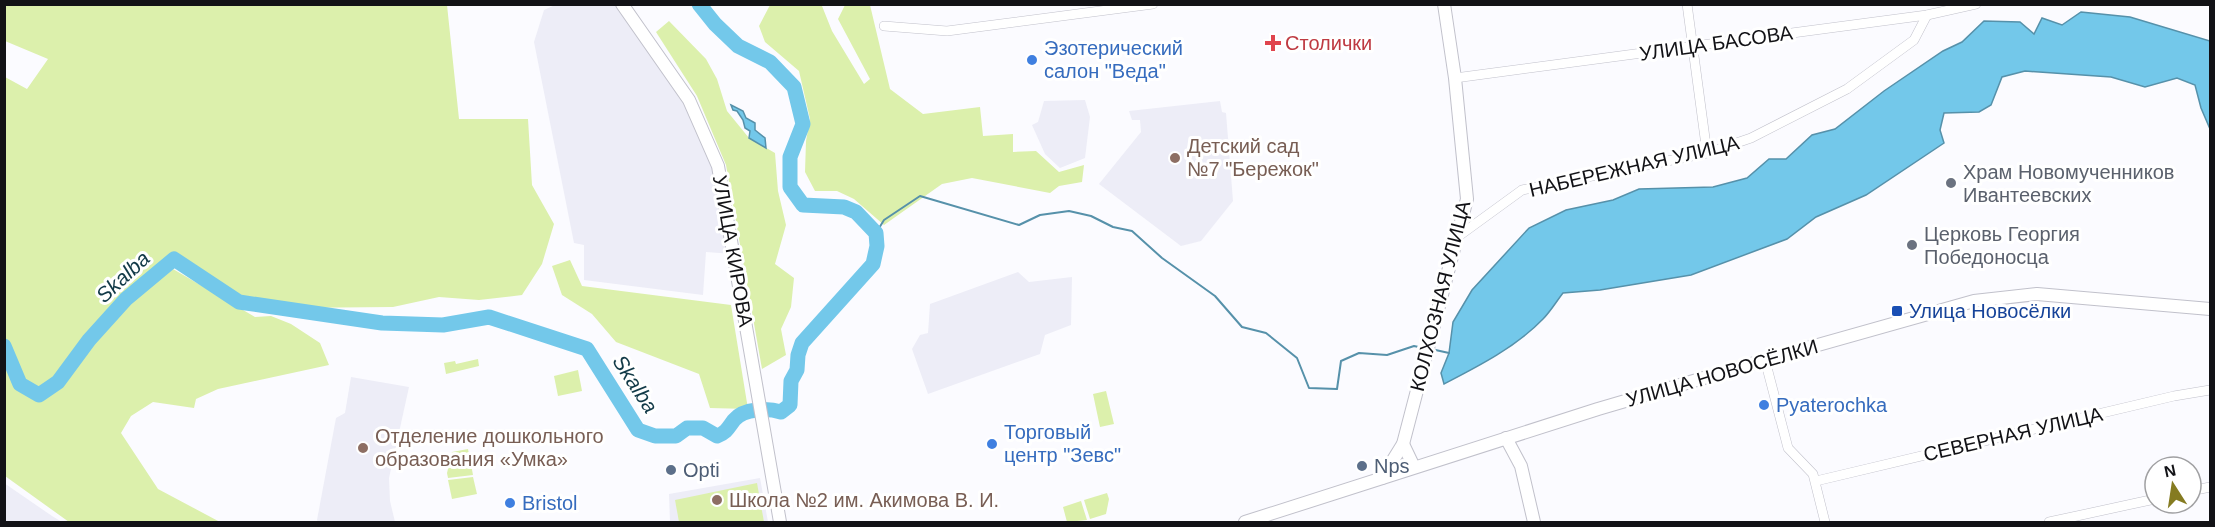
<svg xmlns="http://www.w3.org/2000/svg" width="2215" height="527" font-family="Helvetica,sans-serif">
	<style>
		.built { fill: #ededf7 }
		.green { fill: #dcf0ac }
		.water { fill: #73c8ea; stroke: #5691aa; stroke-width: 1.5 }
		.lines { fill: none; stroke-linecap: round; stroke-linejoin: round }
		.stream { stroke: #5691aa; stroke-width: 2 }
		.river { stroke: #73c8ea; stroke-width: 15 }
		.street-casing { stroke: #c1c1cb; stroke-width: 10 }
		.secondary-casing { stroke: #c1c1cb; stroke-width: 14 }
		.street { stroke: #fff; stroke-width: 9 }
		.secondary { stroke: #fff; stroke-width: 12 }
		.health-dot { fill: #e0444e; stroke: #fff; stroke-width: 2 }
		.shop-dot { fill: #3f7fe0; stroke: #fff; stroke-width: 2 }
		.education-dot { fill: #8d6e63; stroke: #fff; stroke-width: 2 }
		.worship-dot { fill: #6b7280; stroke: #fff; stroke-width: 2 }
		.transit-dot { fill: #1a4fb4; stroke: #fff; stroke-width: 2 }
		.service-dot { fill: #5c6f8a; stroke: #fff; stroke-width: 2 }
		.labels { text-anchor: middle; stroke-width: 6; stroke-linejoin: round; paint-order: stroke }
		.health-label { font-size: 20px; fill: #be3a42; stroke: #fff; text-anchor: start }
		.street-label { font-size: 20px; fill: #121216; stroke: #fff }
		.shop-label { font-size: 20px; fill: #366cbe; stroke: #fff; text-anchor: start }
		.education-label { font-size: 20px; fill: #785e54; stroke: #fff; text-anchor: start }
		.worship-label { font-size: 20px; fill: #5b616d; stroke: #fff; text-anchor: start }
		.transit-label { font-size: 20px; fill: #164399; stroke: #fff; text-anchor: start }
		.service-label { font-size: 20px; fill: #4e5e75; stroke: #fff; text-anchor: start }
		.water-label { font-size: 21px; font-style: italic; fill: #113947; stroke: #fff }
	</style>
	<rect width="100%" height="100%" fill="#fbfbff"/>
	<!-- built -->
	<g class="built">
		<polygon points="555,5 618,5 686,100 715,166 733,254 706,252 703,295 584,280 584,245 574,243 534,42 544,10"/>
		<polygon points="1085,100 1090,117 1085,158 1060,168 1045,154 1032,125 1038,122 1044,101"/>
		<polygon points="1220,101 1222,112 1226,113 1233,201 1201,241 1181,246 1099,184 1141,132 1140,120 1132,120 1129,111"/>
		<polygon points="1018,272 1029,282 1072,277 1071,325 1045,335 1040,354 928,394 912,349 920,335 928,333 930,304"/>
		<polygon points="351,377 409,387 389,478 390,501 395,522 318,522 317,520 336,418 345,413"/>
		<polygon points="760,478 768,522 670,522 669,494"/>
		<polygon points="4,483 52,516 62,522 5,522"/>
	</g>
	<!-- green -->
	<g class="green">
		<polygon points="5,5 447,5 459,119 528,119 532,185 554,224 542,264 522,295 479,300 439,297 393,307 283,308 239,302 174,259 126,299 89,340 58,382 43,393 61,386 94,343 130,304 173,269 255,317 271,316 291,324 320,343 329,365 218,389 196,399 194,408 153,402 131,416 121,433 158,489 220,522 69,522 5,476 5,77 27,89 48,59 5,41"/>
		<polygon points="814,5 822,6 832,31 864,84 870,79 838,19 845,5 870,5 890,89 923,114 980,107 983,136 1013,134 1013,152 1036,151 1059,172 1084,165 1082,182 1059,186 1050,193 972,178 942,184 884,225 854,199 837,191 815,191 805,172 806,141 810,119 799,71 765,42 759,26 770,5"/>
		<polygon points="669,21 706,59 717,79 727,111 749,138 775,153 778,191 786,225 775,264 794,278 791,307 781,329 786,355 762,369 726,165 697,96 656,32"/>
		<polygon points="570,260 582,286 731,305 748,409 710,408 699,374 616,342 592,314 562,295 552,266"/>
		<polygon points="478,359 479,366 446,374 444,363 455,361 456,364"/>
		<polygon points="578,370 582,391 558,396 554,376"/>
		<polygon points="1106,391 1114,424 1100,427 1093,394"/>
		<polygon points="468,449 473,475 448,478 447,473 452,452"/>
		<polygon points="473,477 477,494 452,499 448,480"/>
		<polygon points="757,483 764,522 679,522 675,500"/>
		<polygon points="1107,493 1109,499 1106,514 1090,519 1084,500"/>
		<polygon points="1081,501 1087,520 1067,522 1063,507"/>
	</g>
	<!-- water -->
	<g class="water">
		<path d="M 2081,12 L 2130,17 L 2210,41 L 2210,129 L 2201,108 L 2195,85 L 2177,78 L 2145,87 L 2111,77 L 2025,71 L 2002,77 L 1991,105 L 1979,112 L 1944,113 L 1940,130 L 1944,143 L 1866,195 L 1816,217 L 1787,239 L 1691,275 L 1600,290 L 1563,293 C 1556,302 1550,312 1543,319 C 1516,347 1479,366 1444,384 L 1441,373 L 1449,353 L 1453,322 L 1472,290 L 1529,228 L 1566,210 L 1613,200 L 1639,189 L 1713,187 L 1747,178 L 1769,159 L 1786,159 L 1812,135 L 1835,129 L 1884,91 L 1943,51 L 1962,42 L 1984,21 L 2020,22 L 2034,34 L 2042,18 L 2062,25 Z"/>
		<polygon points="731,105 743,111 746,118 755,123 755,130 765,138 766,148 749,138 750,131 745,128 743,120 737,111 733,110"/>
	</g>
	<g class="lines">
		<!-- stream -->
		<g class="stream">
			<polyline points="876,233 884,220 920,196 1019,225 1040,215 1069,211 1091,216 1113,227 1132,231 1162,258 1215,296 1242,327 1266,333 1297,358 1309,388 1337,389 1341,361 1359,353 1387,355 1414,346 1423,348"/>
			<polyline points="1431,349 1449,353"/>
		</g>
		<!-- river -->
		<path class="river" d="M 4,346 L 20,384 L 39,395 L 58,382 L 89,340 L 126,299 L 174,259 L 239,302 L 382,323 L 443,325 L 489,317 L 587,349 L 638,430 L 655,436 L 676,436 L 687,428 L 703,428 L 717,436 C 727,432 728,428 734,420 C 744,408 768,408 781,412 L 790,405 L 791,381 L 797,370 L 798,355 L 802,343 L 873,264 L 877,246 L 876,233 L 856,212 L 844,207 L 803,205 L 790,187 L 790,157 L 803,124 L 794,87 L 770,62 L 738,46 L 715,24 L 699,4"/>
		<defs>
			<g id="street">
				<polyline points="1687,4 1707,153"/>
				<polyline points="884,26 947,31 1153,4"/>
				<polyline points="1455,78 1927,15 1976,4"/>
				<polyline points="1456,238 1522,190 1707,153 1751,138 1847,89 1914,40 1927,15"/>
				<polyline points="1765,360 1788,448 1813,474 1825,522"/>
				<polyline points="1816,481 2174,396 2210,390"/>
				<polyline points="2191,491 2210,487"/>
				<polyline points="2049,522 2155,499"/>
			</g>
			<g id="secondary">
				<polyline points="622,4 689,100 718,166 780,522"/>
				<polyline points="1506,438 1521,466 1534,522"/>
				<polyline points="1403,444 1414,467"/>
				<polyline points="1382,478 1403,444 1467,199 1455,78 1444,4"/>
				<polyline points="1245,522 1598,409 1765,360 1974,301 2037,294 2210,309"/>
			</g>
		</defs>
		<!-- street casing -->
		<use href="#street" class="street-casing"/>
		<!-- secondary casing -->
		<use href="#secondary" class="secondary-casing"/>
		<!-- street -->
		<use href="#street" class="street"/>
		<!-- secondary -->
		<use href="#secondary" class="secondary"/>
	</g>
	<!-- markers -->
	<path class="health-dot" d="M1270 34h6v6h6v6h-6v6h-6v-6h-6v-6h6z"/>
	<g class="shop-dot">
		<circle cx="1032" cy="60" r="6"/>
		<circle cx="1764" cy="405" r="6"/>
		<circle cx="992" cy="444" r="6"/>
		<circle cx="510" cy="503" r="6"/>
	</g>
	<g class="education-dot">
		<circle cx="1175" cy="158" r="6"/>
		<circle cx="363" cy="448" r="6"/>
		<circle cx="717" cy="500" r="6"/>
	</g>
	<g class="worship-dot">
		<circle cx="1951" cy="183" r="6"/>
		<circle cx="1912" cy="245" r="6"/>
	</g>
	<rect class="transit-dot" x="1891" y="305" width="12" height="12" rx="3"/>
	<g class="service-dot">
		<circle cx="1362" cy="466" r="6"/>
		<circle cx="671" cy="470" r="6"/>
	</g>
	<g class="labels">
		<!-- health labels -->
		<g class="health-label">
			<text x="1285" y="50">Столички</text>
		</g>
		<!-- street labels -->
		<g class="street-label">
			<text transform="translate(1716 43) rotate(-8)" y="7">УЛИЦА БАСОВА</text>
			<text transform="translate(1634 166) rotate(-13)" y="7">НАБЕРЕЖНАЯ УЛИЦА</text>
			<text transform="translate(733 251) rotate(80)" y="7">УЛИЦА КИРОВА</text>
			<text transform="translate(1440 296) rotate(-76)" y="7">КОЛХОЗНАЯ УЛИЦА</text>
			<text transform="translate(1722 373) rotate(-16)" y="7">УЛИЦА НОВОСЁЛКИ</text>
			<text transform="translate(2013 434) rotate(-13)" y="7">СЕВЕРНАЯ УЛИЦА</text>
		</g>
		<!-- shop labels -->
		<g class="shop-label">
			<text x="1044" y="55">Эзотерический<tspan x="1044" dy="23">салон "Веда"</tspan></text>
			<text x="1776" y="412">Pyaterochka</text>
			<text x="1004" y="439">Торговый<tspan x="1004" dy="23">центр "Зевс"</tspan></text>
			<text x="522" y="510">Bristol</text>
		</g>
		<!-- education labels -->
		<g class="education-label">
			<text x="1187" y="153">Детский сад<tspan x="1187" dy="23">№7 "Бережок"</tspan></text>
			<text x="375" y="443">Отделение дошкольного<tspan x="375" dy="23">образования «Умка»</tspan></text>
			<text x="729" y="507">Школа №2 им. Акимова В. И.</text>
		</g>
		<!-- worship labels -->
		<g class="worship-label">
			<text x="1963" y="179">Храм Новомученников<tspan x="1963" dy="23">Ивантеевских</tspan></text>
			<text x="1924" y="241">Церковь Георгия<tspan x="1924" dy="23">Победоносца</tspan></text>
		</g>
		<!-- transit labels -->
		<g class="transit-label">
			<text x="1909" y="318">Улица Новосёлки</text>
		</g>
		<!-- service labels -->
		<g class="service-label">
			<text x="1374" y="473">Nps</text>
			<text x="683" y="477">Opti</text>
		</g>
		<!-- water labels -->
		<g class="water-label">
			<text transform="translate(123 277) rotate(-43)" y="7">Skalba</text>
			<text transform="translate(635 384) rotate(57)" y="7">Skalba</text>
		</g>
	</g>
	<!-- border -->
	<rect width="2215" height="527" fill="none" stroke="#121216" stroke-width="12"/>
	<!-- north arrow -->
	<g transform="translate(2173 485) rotate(348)"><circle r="28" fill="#ffffff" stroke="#a0a0a2" stroke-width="1.5"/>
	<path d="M0-4.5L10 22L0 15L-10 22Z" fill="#857b21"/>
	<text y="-9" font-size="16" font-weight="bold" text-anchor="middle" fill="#121216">N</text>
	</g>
</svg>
